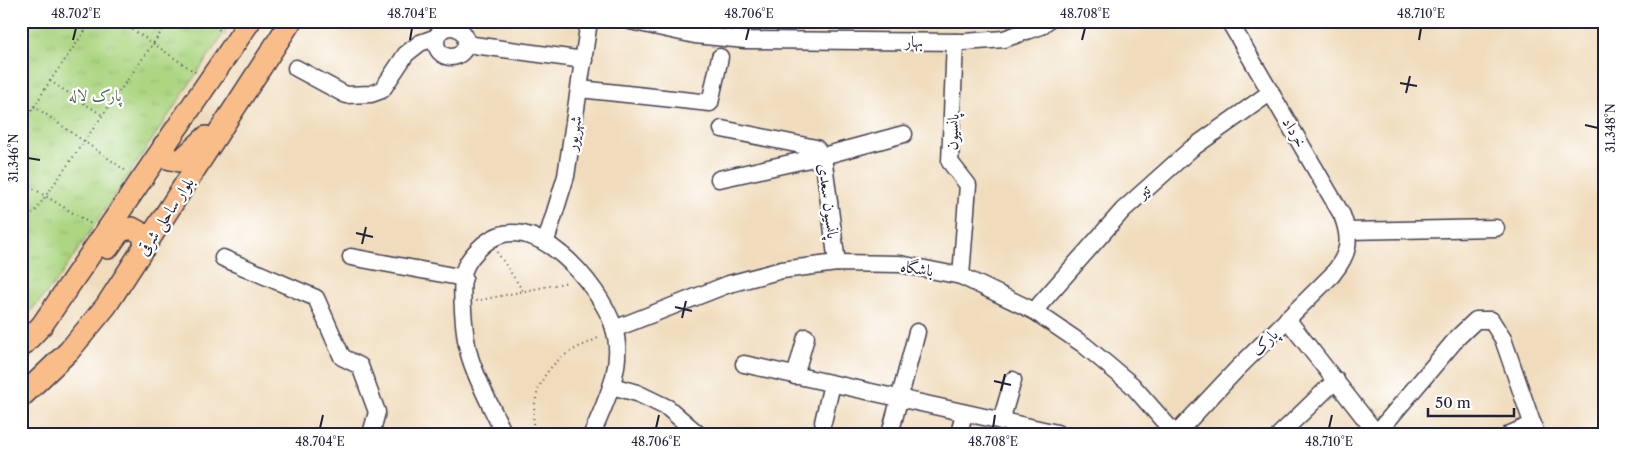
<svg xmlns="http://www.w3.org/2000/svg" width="1625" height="455" font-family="'Libre Caslon Text',Amiri,serif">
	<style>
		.grass { fill: url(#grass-tufts); stroke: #677c5e }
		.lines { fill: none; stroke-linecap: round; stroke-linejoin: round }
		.minor-casing { stroke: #413e4e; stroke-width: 19 }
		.major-casing { stroke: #413e4e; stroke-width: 24 }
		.path { stroke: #413e4e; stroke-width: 2; stroke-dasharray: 1 4; stroke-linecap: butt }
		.minor { stroke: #fff; stroke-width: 16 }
		.major { stroke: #f9bd89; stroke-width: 21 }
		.ticks { fill: none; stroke: #22223b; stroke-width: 2 }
		.labels { text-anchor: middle; stroke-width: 4.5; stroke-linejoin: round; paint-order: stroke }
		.street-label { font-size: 16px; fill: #22223b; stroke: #fff }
		.park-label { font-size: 16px; fill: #526154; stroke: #fff }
		.neatline { fill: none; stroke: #22223b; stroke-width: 2 }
		.ticks-label { font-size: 12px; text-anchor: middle; fill: #22223b }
	</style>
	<defs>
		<pattern id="grass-tufts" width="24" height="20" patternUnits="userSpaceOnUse" patternTransform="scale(1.25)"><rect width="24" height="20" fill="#acd682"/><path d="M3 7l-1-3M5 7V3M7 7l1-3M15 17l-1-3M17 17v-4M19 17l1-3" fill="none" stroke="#94b771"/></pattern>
	</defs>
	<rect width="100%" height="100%" fill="#fff"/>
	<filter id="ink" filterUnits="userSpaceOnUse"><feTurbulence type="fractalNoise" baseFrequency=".02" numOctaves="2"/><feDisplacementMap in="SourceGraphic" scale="10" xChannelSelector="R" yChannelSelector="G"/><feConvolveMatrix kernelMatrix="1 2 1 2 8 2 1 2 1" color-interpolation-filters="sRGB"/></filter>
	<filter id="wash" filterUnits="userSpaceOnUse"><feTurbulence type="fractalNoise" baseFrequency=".0096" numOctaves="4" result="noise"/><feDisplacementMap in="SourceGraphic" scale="20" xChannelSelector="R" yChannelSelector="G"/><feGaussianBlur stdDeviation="1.12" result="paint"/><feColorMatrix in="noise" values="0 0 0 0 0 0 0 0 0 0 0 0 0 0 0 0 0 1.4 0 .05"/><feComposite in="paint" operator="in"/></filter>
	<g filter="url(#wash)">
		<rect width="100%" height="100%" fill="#f0dcbc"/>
		<!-- grass -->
		<polygon class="grass" points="21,21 232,21 57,281 21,322"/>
	</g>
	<g filter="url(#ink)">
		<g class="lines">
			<defs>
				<g id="minor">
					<polyline points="630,21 695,35 745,40 965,42 1004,39 1041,26 1047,21"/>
					<circle cx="451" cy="42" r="15"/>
					<polyline points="955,42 950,162 968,185 961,276"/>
					<polyline points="466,44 584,60"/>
					<polyline points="296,68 346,95 371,94 382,90 406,54 420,43 437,37"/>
					<polyline points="580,89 710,103 720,57"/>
					<polyline points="722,129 816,148 823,156 837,263"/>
					<polyline points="719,179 823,156 904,134"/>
					<polyline points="1348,231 1496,228"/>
					<polyline points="546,241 566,176 589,21"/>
					<polyline points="351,257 464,278"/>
					<polyline points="223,258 316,298 342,357 360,366 377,412 371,434"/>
					<polyline points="1034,311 1123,210 1191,149 1271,92"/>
					<polyline points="1287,319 1377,434"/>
					<polyline points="614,329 729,284 782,270 837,263 900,264 961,276 1034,311 1084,345 1132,385 1175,434"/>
					<polyline points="744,364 1057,433"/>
					<polyline points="795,376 806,337"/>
					<polyline points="612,386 637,393 668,408 698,434"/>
					<polyline points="1001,421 1013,380"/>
					<polyline points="823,422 832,384"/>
					<polyline points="1377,433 1458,337 1476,320 1491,320 1503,339 1536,434"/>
					<path d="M 504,434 C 493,409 476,380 469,354 C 464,336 460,289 464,271 C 467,260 476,251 484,244 C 532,203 601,286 614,328 C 625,365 606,401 592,434"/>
					<polyline points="890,434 917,332"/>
					<polyline points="959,434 964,413"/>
					<path d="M 1176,434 L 1237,369 L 1332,275 C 1349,254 1352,241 1342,215 L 1229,21"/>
					<polyline points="1280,434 1336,380"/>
					<polyline points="1510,434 1533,424"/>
				</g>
				<g id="major">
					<polyline points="164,145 165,154 167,158 180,161 206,137"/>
					<polyline points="108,248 120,231 132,228 143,234 145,247"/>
					<polyline points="21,347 42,325 250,21"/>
					<polyline points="21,397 69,351 106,306 291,21"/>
				</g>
			</defs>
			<!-- minor casing -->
			<use href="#minor" class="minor-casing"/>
			<!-- major casing -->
			<use href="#major" class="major-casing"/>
			<!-- path -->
			<g class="path">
				<polyline points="120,21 195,72"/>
				<polyline points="206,21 223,32"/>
				<polyline points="50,81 102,115"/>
				<polyline points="34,106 126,171"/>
				<polyline points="21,128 50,81 92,21"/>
				<polyline points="21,181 91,224"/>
				<polyline points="21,231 169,21"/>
				<polyline points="497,252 523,291"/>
				<polyline points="476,301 569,282"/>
				<path d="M 533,434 C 533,397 538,370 573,350 C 582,345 592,342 601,336"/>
			</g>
			<!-- minor -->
			<use href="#minor" class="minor"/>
			<!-- major -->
			<use href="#major" class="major"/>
		</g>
	</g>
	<!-- ticks -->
	<path class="ticks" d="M 73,40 L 76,28M 410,40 L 412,28M 746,40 L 749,28M 1082,40 L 1085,28M 1419,40 L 1421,28M 1400,83 L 1417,86M 1406,93 L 1410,76M 1585,125 L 1598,128M 28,158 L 40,160M 356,233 L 373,237M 362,244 L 366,227M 675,307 L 692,311M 682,318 L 686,301M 994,381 L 1011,385M 1001,391 L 1005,374M 320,428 L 323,415M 656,428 L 659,415M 993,428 L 995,415M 1329,428 L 1332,415"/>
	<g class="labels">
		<!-- street labels -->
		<g class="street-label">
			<text transform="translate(914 41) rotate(1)" y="6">بهار</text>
			<text transform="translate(952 132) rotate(-88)" y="6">پانسیون</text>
			<text transform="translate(1295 132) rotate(60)" y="6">خرداد</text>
			<text transform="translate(573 133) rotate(-81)" y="6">شهریور</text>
			<text transform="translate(1143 191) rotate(-42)" y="6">تیر</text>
			<text transform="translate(829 201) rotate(83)" y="6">پانسیون سعدی</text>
			<text transform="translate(165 216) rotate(-57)" y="6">بلوار ساحلی شرقی</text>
			<text transform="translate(917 268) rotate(9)" y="6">باشگاه</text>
			<text transform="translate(1264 342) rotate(-45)" y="6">پارک</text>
		</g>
		<!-- park labels -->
		<g class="park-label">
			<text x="95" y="101">پارک لاله</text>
		</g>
	</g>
	<!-- margin -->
	<rect width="1625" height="455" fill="none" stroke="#fff" stroke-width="55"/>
	<!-- scale -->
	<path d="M1428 408v8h86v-8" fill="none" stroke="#22223b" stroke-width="2.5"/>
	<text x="1435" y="408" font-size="15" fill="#22223b" stroke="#ffffff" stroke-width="4" paint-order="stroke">50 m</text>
	<rect x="28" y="28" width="1570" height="400" class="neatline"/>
	<g class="ticks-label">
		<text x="76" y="18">48.702°E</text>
		<text x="412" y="18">48.704°E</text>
		<text x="749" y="18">48.706°E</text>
		<text x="1085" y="18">48.708°E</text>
		<text x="1421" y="18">48.710°E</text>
		<text transform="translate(1611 128) rotate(-90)" y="4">31.348°N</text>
		<text transform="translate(14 158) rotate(-90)" y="4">31.346°N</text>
		<text x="320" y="446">48.704°E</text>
		<text x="656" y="446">48.706°E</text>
		<text x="993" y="446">48.708°E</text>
		<text x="1329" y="446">48.710°E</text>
	</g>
</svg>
